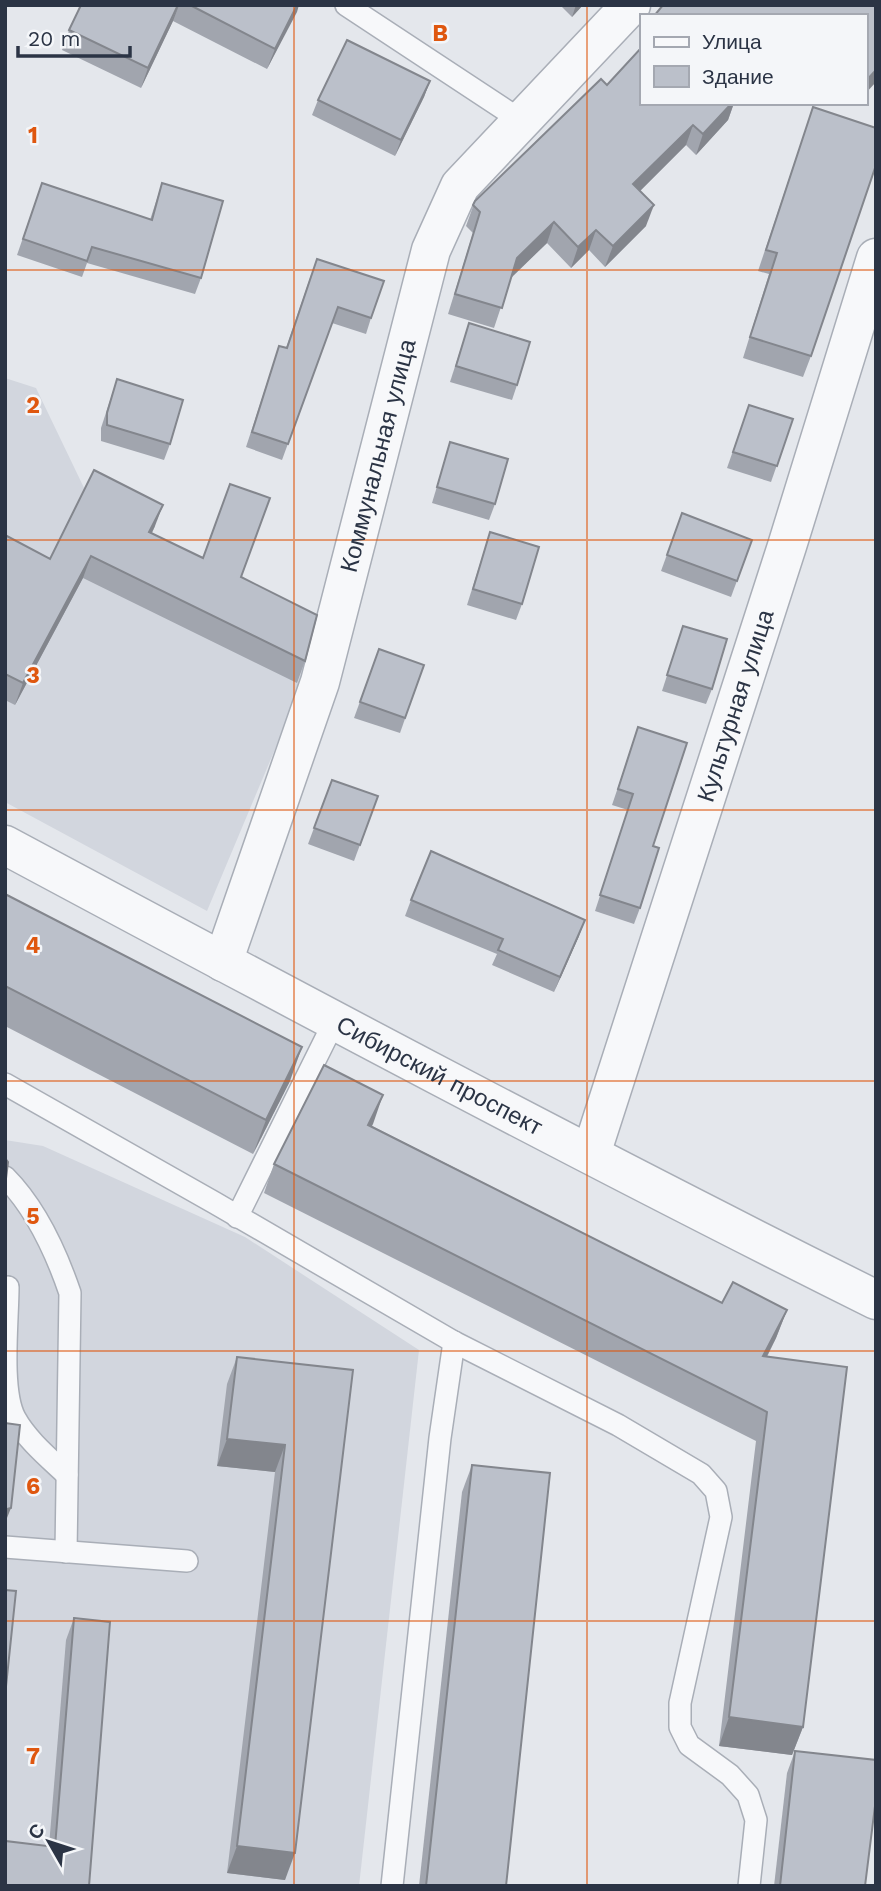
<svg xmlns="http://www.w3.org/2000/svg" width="881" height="1891" font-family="'Work Sans',sans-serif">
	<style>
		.built { fill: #d2d6de }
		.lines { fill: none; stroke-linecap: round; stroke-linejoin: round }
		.service-casing { stroke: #a9aeb7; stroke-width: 24 }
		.minor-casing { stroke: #a9aeb7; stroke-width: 41 }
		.service { stroke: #f7f8fa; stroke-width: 21 }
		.minor { stroke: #f7f8fa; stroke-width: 38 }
		.wall { fill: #a1a5ae }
		.shaded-wall { fill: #83868d }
		.building { fill: #bbc0ca; stroke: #83868d; stroke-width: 2 }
		.grid { fill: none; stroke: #df570f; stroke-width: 2; stroke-opacity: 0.55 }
		.labels { text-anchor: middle; stroke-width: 5; stroke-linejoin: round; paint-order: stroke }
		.street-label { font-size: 24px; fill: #2b3445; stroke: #f4f6f9 }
		.grid-label { font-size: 23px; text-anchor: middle; font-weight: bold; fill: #df570f; stroke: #f4f6f9; stroke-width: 5; stroke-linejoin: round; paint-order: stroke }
	</style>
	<rect width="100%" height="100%" fill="#e4e7ec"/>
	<!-- built -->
	<g class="built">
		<polygon points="5,378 36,388 86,492 155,526 142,554 320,642 207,911 5,802"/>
		<polygon points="5,1140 43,1146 245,1237 419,1350 359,1886 5,1886"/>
	</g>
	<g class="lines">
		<defs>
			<g id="service">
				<polyline points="346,5 522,121"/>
				<polyline points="5,1084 215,1203 454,1342 618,1425 701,1474 716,1491 721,1517 680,1703 680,1727 689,1745 730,1775 748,1795 756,1820 749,1886"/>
				<path d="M 5,1177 C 36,1208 56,1252 70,1293 L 66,1552"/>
				<polyline points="237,1217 335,1020"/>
				<path d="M 8,1287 C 8,1320 0,1390 15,1418 C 27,1440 49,1458 67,1475"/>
				<polyline points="5,1547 187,1561"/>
				<polyline points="392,1886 440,1438 454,1342"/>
			</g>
			<g id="minor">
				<path id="s1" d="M 5,845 C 294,1000 583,1154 876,1300"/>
				<path id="s2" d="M 223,962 L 320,682 L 431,250 L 460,186 L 631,5"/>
				<path id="s3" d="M 591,1154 L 787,546 L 876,258"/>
			</g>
		</defs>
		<!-- service casing -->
		<use href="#service" class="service-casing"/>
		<!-- minor casing -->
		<use href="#minor" class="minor-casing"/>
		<!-- service -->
		<use href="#service" class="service"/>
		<!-- minor -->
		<use href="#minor" class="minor"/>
	</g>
	<!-- wall -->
	<g class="wall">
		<polygon points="81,5 299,5 267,69 173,21 141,88 62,50 69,30"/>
		<polygon points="560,5 583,5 572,17"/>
		<polygon points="430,81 424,97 395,156 312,115 318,100"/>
		<polygon points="607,85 641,103 734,103 728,120 696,155 686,145 640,191 646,226 605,267 589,250 571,268 547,243 511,277 494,328 448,314 473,233 466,226 475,201"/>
		<polygon points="813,107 811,356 803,377 743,358 769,274 758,271"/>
		<polygon points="42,183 150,220 162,183 201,278 195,294 87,263 82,277 17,255"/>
		<polygon points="311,275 371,318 366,334 332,323 282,460 246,447 279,346 286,348"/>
		<polygon points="469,323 517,385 512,400 450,382"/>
		<polygon points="117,379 170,444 164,460 101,441 101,428"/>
		<polygon points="749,405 793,419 771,482 727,468"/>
		<polygon points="450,443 495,504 489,520 432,503"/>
		<polygon points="682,513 752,540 731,597 661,571"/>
		<polygon points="155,526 152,533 241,577 305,661 297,683 83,578 15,705 5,700 5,535 50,559"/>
		<polygon points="490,532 522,604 516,620 467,605"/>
		<polygon points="683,626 712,689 706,704 662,691"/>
		<polygon points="379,649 424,665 400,733 354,718"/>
		<polygon points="633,743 640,908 634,924 595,911 628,810 612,805"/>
		<polygon points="332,780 378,796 354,861 308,844"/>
		<polygon points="5,894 290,1081 253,1154 5,1026"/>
		<polygon points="411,900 579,936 554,992 492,965 497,954 405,916"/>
		<polygon points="372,1126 722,1303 787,1310 776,1338 767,1357 803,1727 792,1755 719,1746 756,1441 264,1193 274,1164"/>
		<polygon points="237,1357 353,1370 285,1880 227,1873 275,1472 217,1466 227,1384"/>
		<polygon points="472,1465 506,1886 419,1886 462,1492"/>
		<polygon points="74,1618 89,1886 49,1846 66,1640"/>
		<polygon points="795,1751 865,1886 774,1886 787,1773"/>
	</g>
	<!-- shaded-wall -->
	<g class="shaded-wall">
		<polygon points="179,5 173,21 141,88 148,68"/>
		<polygon points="297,5 299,5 297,12 267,69 275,49"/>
		<polygon points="576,5 583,5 572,17"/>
		<polygon points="876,70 876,82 865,94 865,82"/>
		<polygon points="430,81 424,97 395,156 401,140"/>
		<polygon points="732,103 734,103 728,120 696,155 703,134"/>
		<polygon points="693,125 686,145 626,205 633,184"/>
		<polygon points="654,205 646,226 605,267 613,246"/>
		<polygon points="554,222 547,243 510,279 517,258"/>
		<polygon points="596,230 589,250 571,268 578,247"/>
		<polygon points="163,505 155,526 141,554 149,532"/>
		<polygon points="91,556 83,578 15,705 23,683"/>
		<polygon points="585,920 579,936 554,992 560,977"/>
		<polygon points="302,1047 290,1081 253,1154 266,1120"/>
		<polygon points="383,1095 373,1124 358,1154 368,1125"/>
		<polygon points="787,1310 776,1338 752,1385 763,1356"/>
		<polygon points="227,1439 285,1445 275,1472 217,1466"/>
		<polygon points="11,1508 5,1523 5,1509"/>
		<polygon points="729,1717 803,1727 792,1755 719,1746"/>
		<polygon points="237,1846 295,1853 285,1880 227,1873"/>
	</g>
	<!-- building -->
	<g class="building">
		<polygon points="81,5 178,5 148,68 69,30"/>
		<polygon points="190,5 297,5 275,49"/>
		<polygon points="663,5 876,5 876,70 865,82 865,16 654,16"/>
		<polygon points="347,40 430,81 401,140 318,100"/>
		<polygon points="641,48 641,103 732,103 703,134 693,125 633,184 654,205 613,246 596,230 578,247 554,222 517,258 502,308 455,294 480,212 473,205 475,201 601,79 607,85"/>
		<polygon points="813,107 876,128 876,165 811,356 750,337 777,253 766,250"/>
		<polygon points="42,183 152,220 162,183 223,201 201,278 92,247 87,261 23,239"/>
		<polygon points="317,259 384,281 371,318 338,307 288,444 252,432 279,346 287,348"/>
		<polygon points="469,323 530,342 517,385 456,366"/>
		<polygon points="117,379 183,400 170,444 107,425 107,413"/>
		<polygon points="749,405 793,419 777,466 733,452"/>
		<polygon points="450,442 508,459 495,504 437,487"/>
		<polygon points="94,470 163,505 149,532 203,558 230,484 270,498 241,577 317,615 305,661 91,556 23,683 5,674 5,535 50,559"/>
		<polygon points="682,513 752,540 737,581 667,555"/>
		<polygon points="490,532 539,547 522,604 473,589"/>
		<polygon points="683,626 727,639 712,689 667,675"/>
		<polygon points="379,649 424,665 405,718 360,702"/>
		<polygon points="638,727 687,743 653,846 659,848 640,908 600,895 633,794 618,789"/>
		<polygon points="332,780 378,796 360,845 314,828"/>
		<polygon points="431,851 585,920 560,977 498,950 503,939 411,900"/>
		<polygon points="5,894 302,1047 266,1120 5,986"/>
		<polygon points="324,1065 383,1095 368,1125 722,1303 733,1282 787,1310 763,1356 847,1367 803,1727 729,1717 767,1412 274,1164"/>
		<polygon points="5,1158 8,1162 5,1187"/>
		<polygon points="237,1357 353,1370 295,1853 237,1846 285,1445 227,1439"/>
		<polygon points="5,1423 20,1425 11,1508 7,1509 5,1509"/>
		<polygon points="472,1465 550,1473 506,1886 426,1886"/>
		<polygon points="5,1590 16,1591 5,1696"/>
		<polygon points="74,1618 110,1622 89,1886 5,1886 5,1841 55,1847"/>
		<polygon points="795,1751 876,1760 876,1798 865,1886 780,1886"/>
	</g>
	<!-- grid -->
	<path class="grid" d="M 294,5 L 294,1886M 587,5 L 587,1886M 5,270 L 876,270M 5,540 L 876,540M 5,810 L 876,810M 5,1081 L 876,1081M 5,1351 L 876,1351M 5,1621 L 876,1621"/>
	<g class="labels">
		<!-- street labels -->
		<g class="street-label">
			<text dy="8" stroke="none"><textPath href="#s2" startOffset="530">Коммунальная улица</textPath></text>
			<text dy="8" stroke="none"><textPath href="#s3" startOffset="471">Культурная улица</textPath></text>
			<text dy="8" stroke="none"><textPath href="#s1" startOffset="492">Сибирский проспект</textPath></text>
		</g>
	</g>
	<g class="grid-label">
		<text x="440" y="41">B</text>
		<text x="33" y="143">1</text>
		<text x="33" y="413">2</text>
		<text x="33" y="683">3</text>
		<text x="33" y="953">4</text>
		<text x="33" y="1224">5</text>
		<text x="33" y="1494">6</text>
		<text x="33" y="1764">7</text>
	</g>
	<!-- border -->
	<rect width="881" height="1891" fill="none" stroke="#2b3445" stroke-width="14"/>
	<!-- legend -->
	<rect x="640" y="14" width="228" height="91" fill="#f4f6f9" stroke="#a4a8b1" stroke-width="2"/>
	<rect x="654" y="37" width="35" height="10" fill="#f7f8fa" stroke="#a4a8b1" stroke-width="2"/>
	<text x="702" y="49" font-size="21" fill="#2b3445">Улица</text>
	<rect x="654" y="66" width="35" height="21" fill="#bbc0ca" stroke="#a4a8b1" stroke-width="2"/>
	<text x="702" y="84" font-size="21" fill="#2b3445">Здание</text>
	<!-- north arrow -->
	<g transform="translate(49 1842) rotate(309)" stroke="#f4f6f9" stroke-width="5" paint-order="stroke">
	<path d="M0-5L12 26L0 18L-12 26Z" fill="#2b3445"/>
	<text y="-10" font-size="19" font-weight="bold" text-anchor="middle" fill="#2b3445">С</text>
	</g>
	<!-- scale -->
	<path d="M18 46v10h112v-10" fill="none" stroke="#2b3445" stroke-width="3.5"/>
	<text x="28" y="46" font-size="21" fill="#2b3445" stroke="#f4f6f9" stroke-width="5" paint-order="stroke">20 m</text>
</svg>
